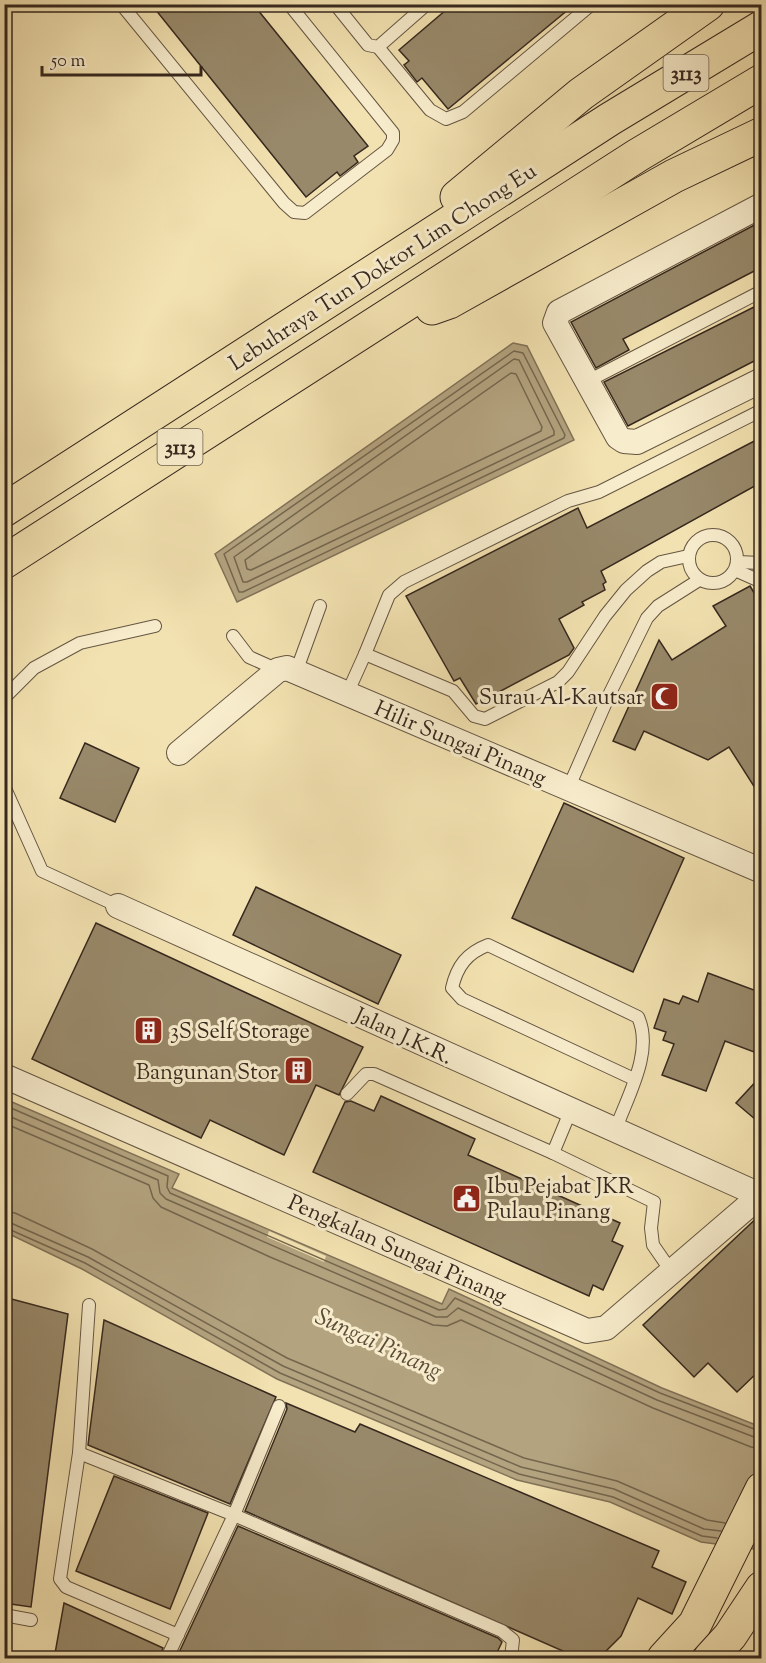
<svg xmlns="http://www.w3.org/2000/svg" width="766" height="1663" font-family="'Sorts Mill Goudy',serif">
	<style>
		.water { fill: #b3a37f; stroke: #817258; stroke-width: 1.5 }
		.pier { fill: #f3e2b1 }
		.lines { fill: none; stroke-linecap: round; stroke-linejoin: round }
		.shore { stroke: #74664e; stroke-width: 1.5 }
		.building { fill: #98896a; stroke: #36281e; stroke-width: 1.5 }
		.lane-casing { stroke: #655643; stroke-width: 14 }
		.street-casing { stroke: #655643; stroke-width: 26 }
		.primary-casing { stroke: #36281e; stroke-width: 35 }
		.highway-casing { stroke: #36281e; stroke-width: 35 }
		.lane { stroke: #f7eccc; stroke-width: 12 }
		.street { stroke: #f7eccc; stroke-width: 24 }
		.primary { stroke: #f3e2b1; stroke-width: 33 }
		.highway { stroke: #f3e2b1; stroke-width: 33 }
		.labels { text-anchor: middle; stroke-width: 6; stroke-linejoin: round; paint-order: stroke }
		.shield { fill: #f7eccc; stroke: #706352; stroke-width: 1.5 }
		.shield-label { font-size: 21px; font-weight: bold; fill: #36281e }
		.street-label { font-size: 22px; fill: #36281e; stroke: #f7eccc }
		.poi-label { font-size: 22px; fill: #36281e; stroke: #f7eccc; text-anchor: end }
		.water-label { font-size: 24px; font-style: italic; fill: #5c4d3b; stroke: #f7eccc }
	</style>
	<rect width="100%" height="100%" fill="#f3e2b1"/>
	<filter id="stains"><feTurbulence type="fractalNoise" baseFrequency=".00333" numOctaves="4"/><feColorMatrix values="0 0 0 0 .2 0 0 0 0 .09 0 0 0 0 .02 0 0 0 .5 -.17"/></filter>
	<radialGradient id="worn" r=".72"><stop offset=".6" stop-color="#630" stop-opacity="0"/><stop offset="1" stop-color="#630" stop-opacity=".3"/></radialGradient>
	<!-- water -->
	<g class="water">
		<polygon points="513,343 527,346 574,440 237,602 215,554"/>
		<polygon points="5,1099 179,1174 172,1188 442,1304 449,1289 662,1388 761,1427 761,1550 701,1542 610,1502 517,1480 277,1379 82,1269 5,1232"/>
	</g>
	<!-- pier -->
	<polygon class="pier" points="269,1231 326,1256 324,1262 267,1237"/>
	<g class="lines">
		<!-- shore -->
		<g class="shore">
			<polygon points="514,351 523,353 565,435 564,438 243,592 239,592 224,554"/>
			<polygon points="514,359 519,360 554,431 554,435 247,582 243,582 234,557"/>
			<polygon points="511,373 516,374 542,427 541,431 251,570 247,569 245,560"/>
			<polyline points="4,1105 168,1176 167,1187 170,1193 439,1310 446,1309 455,1298 660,1393 762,1432"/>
			<polyline points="4,1114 158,1180 160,1193 166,1199 436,1317 447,1317 458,1308 657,1400 762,1440"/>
			<polyline points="4,1123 149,1185 153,1198 161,1207 270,1257 433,1325 447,1326 461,1320 653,1408 751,1447 762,1449"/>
			<polyline points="4,1211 15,1213 92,1249 287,1358 524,1458 617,1481 707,1520 725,1523"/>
			<polyline points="4,1220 88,1257 283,1366 521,1467 614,1489 704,1529 721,1531"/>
			<polyline points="4,1227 85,1263 280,1373 519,1474 613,1497 702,1536 717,1538"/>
		</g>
	</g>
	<!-- building -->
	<g class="building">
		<polygon points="151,4 253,4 368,146 354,156 358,162 340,176 337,172 306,197"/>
		<polygon points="453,4 575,4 448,109 422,78 417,82 404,65 409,61 399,50"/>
		<polygon points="762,221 762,267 623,339 629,350 596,368 571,322"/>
		<polygon points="762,303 762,357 628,426 604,382"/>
		<polygon points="762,437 762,482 601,571 606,582 603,584 605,590 582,602 584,605 559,619 574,648 569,655 476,704 460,678 454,681 406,596 578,508 587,528"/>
		<polygon points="750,586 762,606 762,799 729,747 708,760 644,731 635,750 613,741 659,640 672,660 726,626 713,606"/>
		<polygon points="85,743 139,768 115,822 60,798"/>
		<polygon points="564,803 684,858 633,972 512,918"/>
		<polygon points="256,887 401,955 378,1004 233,935"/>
		<polygon points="96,923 363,1047 339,1095 316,1085 284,1155 210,1120 201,1138 32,1059"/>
		<polygon points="708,973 762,993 762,1055 725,1041 706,1091 662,1075 674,1044 663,1040 666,1032 654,1028 664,999 679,1004 683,996 698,1002"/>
		<polygon points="762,1075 762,1125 736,1103"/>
		<polygon points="381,1096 475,1139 468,1155 620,1223 612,1241 623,1246 603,1290 593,1285 589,1296 313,1172 345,1102 351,1101 374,1111"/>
		<polygon points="762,1213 762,1368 737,1392 708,1363 694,1377 643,1325"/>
		<polygon points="4,1297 68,1314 31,1607 4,1603"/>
		<polygon points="104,1320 276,1397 230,1504 88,1445"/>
		<polygon points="286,1403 355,1432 360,1424 659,1551 652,1567 686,1582 672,1614 638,1598 621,1636 598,1659 581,1659 245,1511 287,1409"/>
		<polygon points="114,1476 208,1513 170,1609 76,1571"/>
		<polygon points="238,1526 498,1638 502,1642 494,1659 176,1659"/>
		<polygon points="64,1603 163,1648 159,1659 54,1659"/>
	</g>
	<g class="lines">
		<defs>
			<g id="lane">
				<polyline points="121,4 284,203 294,212 305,213 387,150 393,140 393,133 289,4"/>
				<polyline points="335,4 368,45 378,47 427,4"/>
				<polyline points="378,47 430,110 446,119 463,112 592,4"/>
				<polyline points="586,382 762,291"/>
				<circle cx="713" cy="559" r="24"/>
				<polyline points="688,556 661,562 647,571 626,590 605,616 568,672 558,682 485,719 474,716 453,691 365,654 389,595 404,582 568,501 599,492 762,410"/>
				<polyline points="737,562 762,563"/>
				<polyline points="735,570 762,582"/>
				<polyline points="233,636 249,657 278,670"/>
				<polyline points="296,672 320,606"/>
				<polyline points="347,694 365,654"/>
				<polyline points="4,698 34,668 80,643 155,626"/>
				<polyline points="4,786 42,871 118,906"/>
				<polyline points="568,789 610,693 647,618 658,606 699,580"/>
				<polyline points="347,1094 366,1074 374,1074 553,1153 570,1112"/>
				<path d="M 615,1131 C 627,1097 654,1052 638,1017 L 488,945 C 467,953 457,966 452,988 L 462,999 L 634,1079"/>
				<polyline points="553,1153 654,1202 651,1228 653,1245 671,1271"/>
				<polyline points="89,1305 79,1453 60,1579 66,1587 178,1635"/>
				<polyline points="79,1453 234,1515 502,1631 513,1640 511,1658"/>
				<polyline points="4,1615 31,1620"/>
				<polyline points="167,1658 234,1515 279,1406"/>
			</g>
			<g id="street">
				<polyline points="762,205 559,312 555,323 618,437 624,441 637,442 762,380"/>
				<polyline points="179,753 278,670 287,668 762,871"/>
				<polyline points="118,906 762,1196"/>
				<polyline points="4,1076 587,1331 606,1328 762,1194"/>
			</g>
			<g id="primary">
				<polyline points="664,1658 695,1624 762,1489"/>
				<polyline points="710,1658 730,1636 762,1588"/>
			</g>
			<g id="highway">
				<polyline points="457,197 581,94 708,4"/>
				<polyline points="432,308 449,302 674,176 762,134"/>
				<polyline points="4,510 610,119 762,27"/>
				<polyline points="4,562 638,155 762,81"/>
			</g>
		</defs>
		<!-- lane casing -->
		<use href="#lane" class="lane-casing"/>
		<!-- street casing -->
		<use href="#street" class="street-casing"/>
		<!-- primary casing -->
		<use href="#primary" class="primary-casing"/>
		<!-- highway casing -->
		<use href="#highway" class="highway-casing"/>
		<!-- lane -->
		<use href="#lane" class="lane"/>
		<!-- street -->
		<use href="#street" class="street"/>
		<!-- primary -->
		<use href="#primary" class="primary"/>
		<!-- highway -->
		<use href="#highway" class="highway"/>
	</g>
	<!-- icons -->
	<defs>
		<symbol id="mosque-square" viewBox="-11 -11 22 22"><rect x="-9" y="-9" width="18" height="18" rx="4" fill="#8f2418" stroke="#f7eccc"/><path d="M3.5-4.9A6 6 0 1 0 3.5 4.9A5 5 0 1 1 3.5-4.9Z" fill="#fff"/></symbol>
		<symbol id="building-square" viewBox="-11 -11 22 22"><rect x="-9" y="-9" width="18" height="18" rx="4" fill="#8f2418" stroke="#f7eccc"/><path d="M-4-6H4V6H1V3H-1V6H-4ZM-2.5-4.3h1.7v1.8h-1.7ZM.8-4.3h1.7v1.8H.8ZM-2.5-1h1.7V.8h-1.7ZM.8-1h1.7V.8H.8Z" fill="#fff"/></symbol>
		<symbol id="civic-square" viewBox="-11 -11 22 22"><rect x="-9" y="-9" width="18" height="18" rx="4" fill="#8f2418" stroke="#f7eccc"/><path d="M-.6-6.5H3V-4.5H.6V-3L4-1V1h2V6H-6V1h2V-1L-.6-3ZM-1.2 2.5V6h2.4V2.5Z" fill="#fff"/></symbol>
	</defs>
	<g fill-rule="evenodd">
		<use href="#mosque-square" x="648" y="680" width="33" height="33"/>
		<use href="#building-square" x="132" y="1014" width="33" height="33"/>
		<use href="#building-square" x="282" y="1054" width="33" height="33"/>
		<use href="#civic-square" x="450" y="1182" width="33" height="33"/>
	</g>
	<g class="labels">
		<!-- shield labels -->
		<g class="shield">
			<rect x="663.5" y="55" width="45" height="36" rx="4.5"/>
			<rect x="157.5" y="429" width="45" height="36" rx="4.5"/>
		</g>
		<g class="shield-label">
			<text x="686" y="80">3113</text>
			<text x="180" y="454">3113</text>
		</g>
		<!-- street labels -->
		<g class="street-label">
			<text transform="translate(382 266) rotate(-33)" y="8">Lebuhraya Tun Doktor Lim Chong Eu</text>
			<text transform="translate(461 742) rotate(23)" y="8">Hilir Sungai Pinang</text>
			<text transform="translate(404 1035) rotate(25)" y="8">Jalan J.K.R.</text>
			<text transform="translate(398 1248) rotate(24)" y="8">Pengkalan Sungai Pinang</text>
		</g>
		<!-- poi labels -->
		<g class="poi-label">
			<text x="644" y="704">Surau Al-Kautsar</text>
			<text x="170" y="1038" text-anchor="start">3S Self Storage</text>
			<text x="278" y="1079">Bangunan Stor</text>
			<text x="487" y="1193" text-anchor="start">Ibu Pejabat JKR<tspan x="487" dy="25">Pulau Pinang</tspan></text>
		</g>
		<!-- water labels -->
		<g class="water-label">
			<text transform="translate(379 1343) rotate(25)" y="8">Sungai Pinang</text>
		</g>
	</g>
	<!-- margin -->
	<rect width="766" height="1663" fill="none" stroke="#f3e2b1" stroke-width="24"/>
	<rect x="6" y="6" width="754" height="1651" fill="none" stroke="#36281e" stroke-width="3"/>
	<rect x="12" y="12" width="742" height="1639" fill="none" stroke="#36281e" stroke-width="1.5"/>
	<!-- scale -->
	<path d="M42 66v9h159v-9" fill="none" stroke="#36281e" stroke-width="3"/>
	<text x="51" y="66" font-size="18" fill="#36281e" stroke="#f7eccc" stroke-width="4.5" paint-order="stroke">50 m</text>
	<rect width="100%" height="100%" filter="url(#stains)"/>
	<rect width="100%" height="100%" fill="url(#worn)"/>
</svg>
